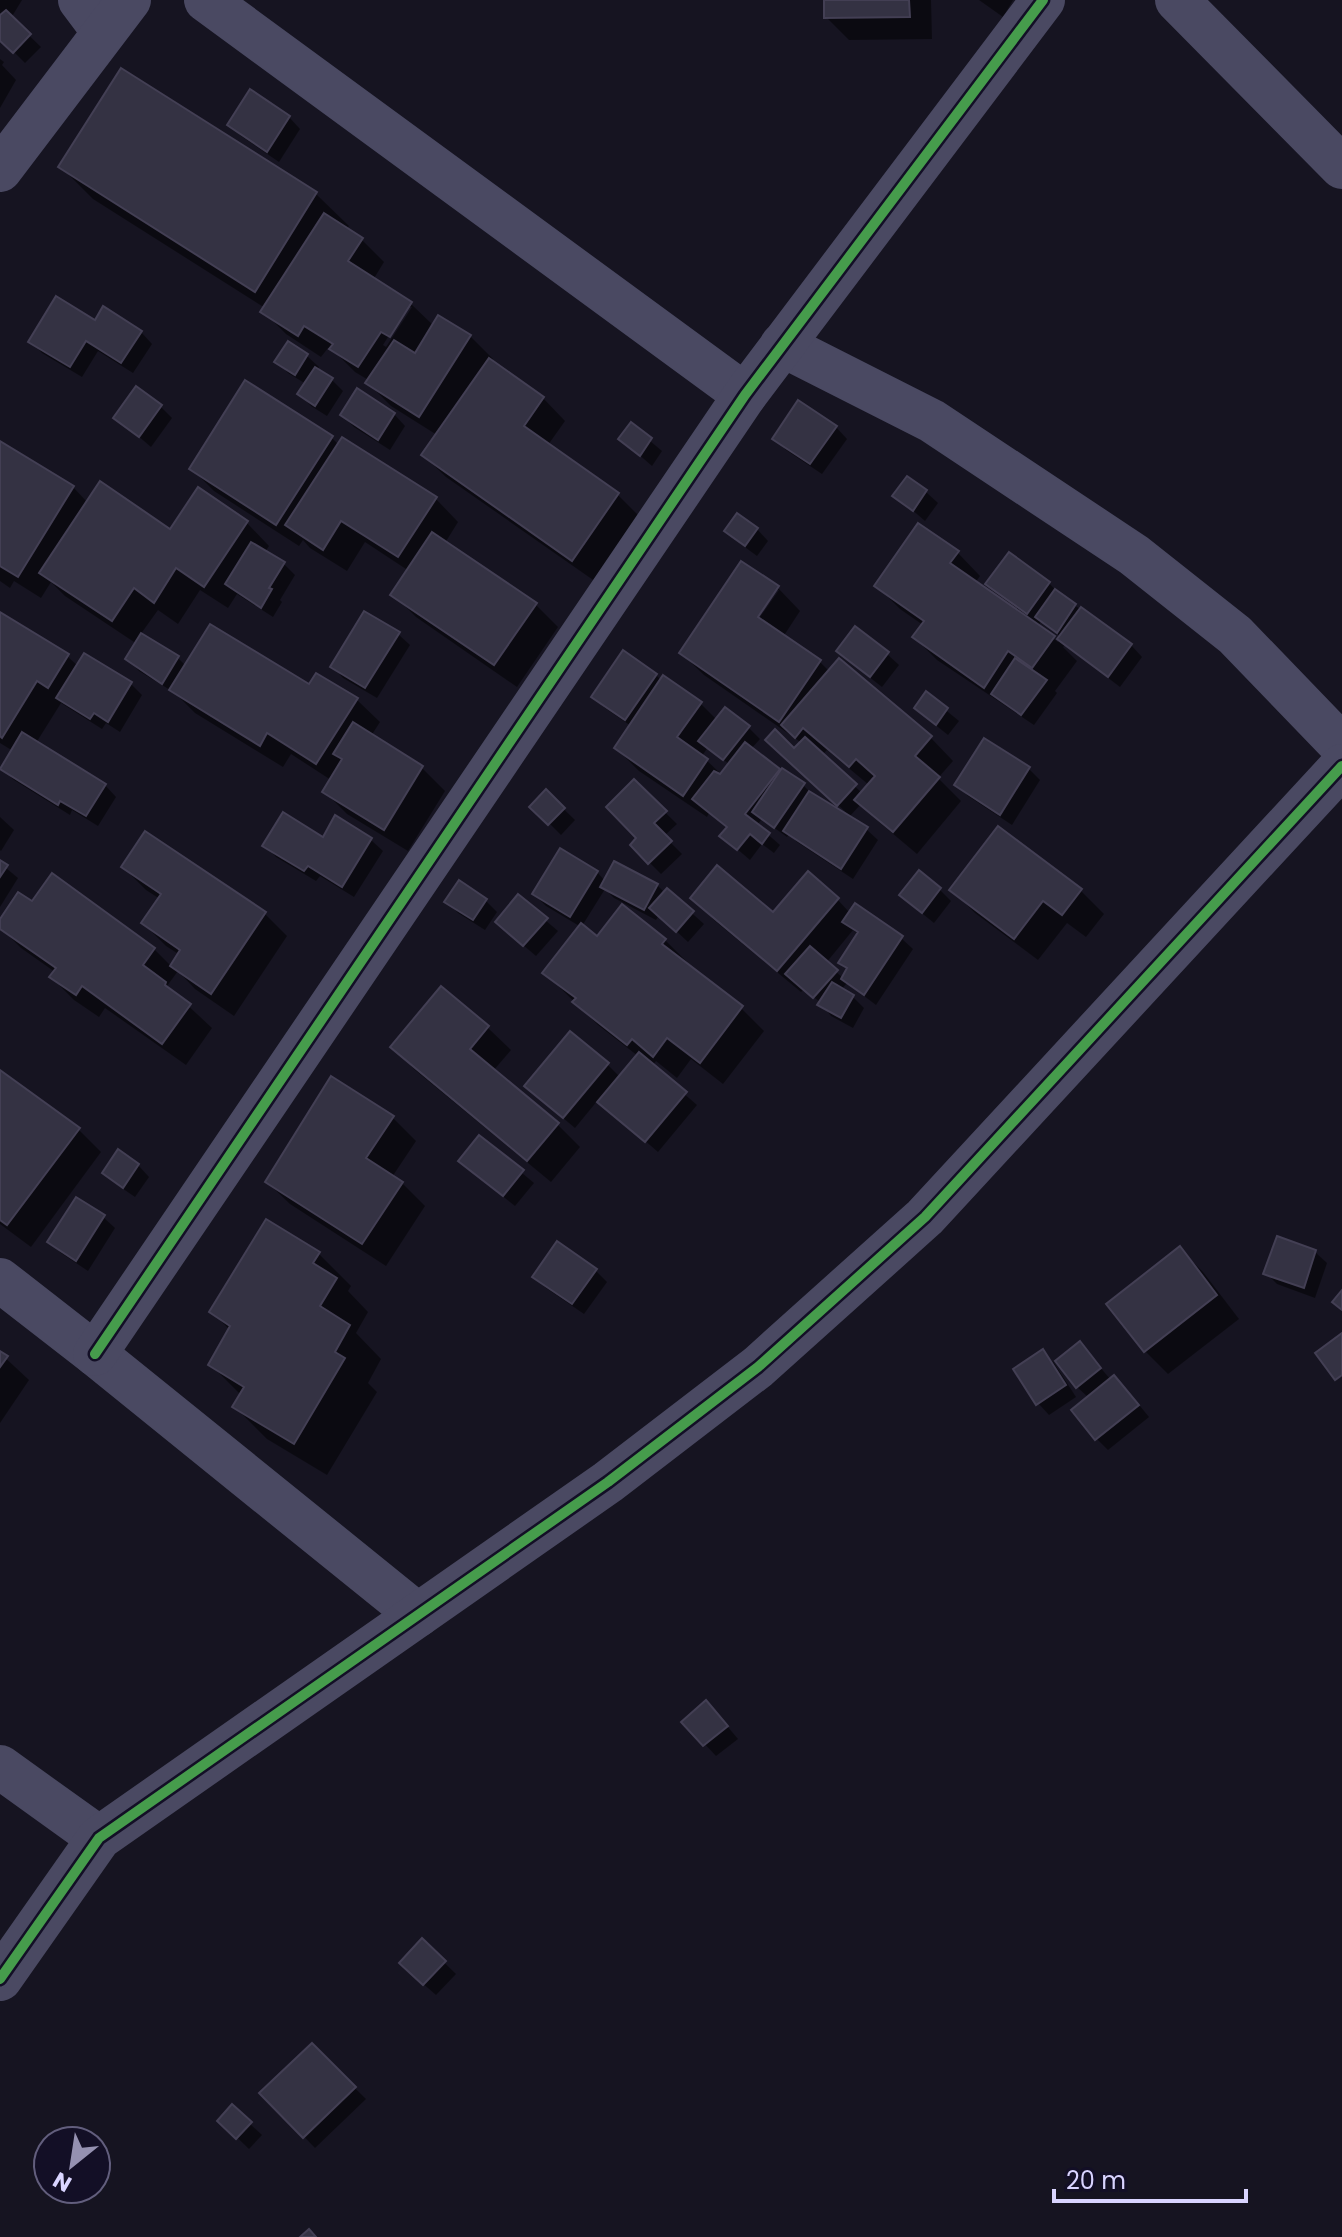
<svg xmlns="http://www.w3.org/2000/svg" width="1342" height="2237" font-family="Poppins,sans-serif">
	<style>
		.shadow { fill: #0007; fill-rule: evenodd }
		.building { fill: #343243; stroke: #433f54; stroke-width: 2 }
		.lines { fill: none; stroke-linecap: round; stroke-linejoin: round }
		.street { stroke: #4a4962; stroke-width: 44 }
		.cycleway-casing { stroke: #130f26; stroke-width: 15 }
		.cycleway { stroke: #469c4c; stroke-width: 10 }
	</style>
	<rect width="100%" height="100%" fill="#161421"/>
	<!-- shadow -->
	<g class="shadow">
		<polygon points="0,0 22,0 11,18 41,47 25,63 0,38"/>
		<polygon points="826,0 931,0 932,39 849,40 826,17"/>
		<polygon points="979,0 1013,0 1003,17"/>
		<polygon points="0,59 4,62 2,65 16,80 0,108"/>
		<path d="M 122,70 L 316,194 L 349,226 L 346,230 L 361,239 L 384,262 L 373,280 L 411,304 L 434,326 L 470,336 L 493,359 L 491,362 L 543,398 L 565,421 L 548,445 L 618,495 L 641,518 L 596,582 L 446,477 L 423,455 L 437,435 L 391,406 L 368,383 L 370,381 L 355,372 L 335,352 L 328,348 L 321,357 L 286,334 L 263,311 L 265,308 L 93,199 L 60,166 ZM 407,307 L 412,307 L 386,347 L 383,345 Z"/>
		<polygon points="289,117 300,129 279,162 241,136 230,125"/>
		<polygon points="96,322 141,332 152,344 133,373 98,351 82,377 42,353 31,341"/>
		<polygon points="288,344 307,356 319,367 317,370 332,380 343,391 327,416 311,406 300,394 306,384 288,373 277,361"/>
		<polygon points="136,389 161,407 172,418 151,447 116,417"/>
		<polygon points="394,414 405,426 390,450 354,427 342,415"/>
		<polygon points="631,425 662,451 652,466 621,439"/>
		<polygon points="836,427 847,439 822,474 786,450 775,438"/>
		<polygon points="332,438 339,445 436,499 458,522 445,543 536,605 558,627 517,687 416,617 393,594 409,571 365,542 347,571 310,548 303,540 299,546 214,491 191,468"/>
		<polygon points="0,444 73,487 88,503 171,532 247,523 269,546 265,552 284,564 295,575 280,600 282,602 273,617 237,594 228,608 200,590 178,624 158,610 140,635 178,658 186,666 309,687 357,700 380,722 371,736 422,768 445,791 408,851 347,814 324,791 331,780 291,754 283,767 195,713 175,693 139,671 128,659 137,644 65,596 51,582 41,598 14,581 10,588 0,581"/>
		<polygon points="908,479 926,492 938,503 925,521 895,495"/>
		<polygon points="757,529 768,541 757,556 738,542 726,531"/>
		<path d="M 958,553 L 980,576 L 975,583 L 1013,610 L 1015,607 L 988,584 L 1049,583 L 1060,595 L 1131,645 L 1142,657 L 1120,687 L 1065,645 L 1063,647 L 1077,661 L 1055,691 L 1057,693 L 1034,725 L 937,660 L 914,637 L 923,625 L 900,609 L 877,586 ZM 1041,621 L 1061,637 L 1058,642 L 1038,627 Z"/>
		<path d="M 742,564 L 778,588 L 800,611 L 783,637 L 820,662 L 830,672 L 839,661 L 931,738 L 953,761 L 938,778 L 961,801 L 917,854 L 879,822 L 861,804 L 850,816 L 768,740 L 775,732 L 794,751 L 802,743 L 799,741 L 704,675 L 681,653 ZM 774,590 L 779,590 L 753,627 L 750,624 ZM 827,750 L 869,785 L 862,793 L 822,755 Z"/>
		<polygon points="0,614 67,656 78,666 131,684 142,695 120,732 106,723 102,729 61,703 36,743 105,785 116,797 98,826 72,810 70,815 14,780 2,769 13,751 0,743"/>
		<polygon points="398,634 410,645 377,698 343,678 332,666"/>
		<polygon points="838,651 887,654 899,665 882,687 850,662"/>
		<path d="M 656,675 L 662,681 L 700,703 L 717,720 L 748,727 L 760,739 L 751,749 L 781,774 L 803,785 L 816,798 L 866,829 L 878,840 L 853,879 L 797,842 L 789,834 L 787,837 L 762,819 L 757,825 L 780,845 L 774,853 L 762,844 L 750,860 L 722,836 L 728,829 L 709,813 L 707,817 L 639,771 L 616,748 L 631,726 L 605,708 L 594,697 ZM 708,747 L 730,765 L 722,775 L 702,756 Z"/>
		<polygon points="926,694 959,721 948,735 928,719"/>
		<polygon points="1029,769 1040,780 1012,825 968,796 957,785"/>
		<polygon points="634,782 677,824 664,836 682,854 661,874 632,845 639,838"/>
		<polygon points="546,792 575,820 561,835 532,806"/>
		<polygon points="0,817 14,830 1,851 0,850"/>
		<polygon points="336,818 371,840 383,851 354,897 320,876 316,881 276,857 265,845 324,839"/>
		<polygon points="998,829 1081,891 1104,914 1086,937 1067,923 1038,960 975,913 952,890"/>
		<polygon points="0,863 18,878 0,907"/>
		<polygon points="615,863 657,885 665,893 667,891 704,924 688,942 659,915 656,920 614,898 605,889 582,926 598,939 665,940 688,963 686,965 741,1008 764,1031 723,1084 691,1059 677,1078 656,1061 652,1066 697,1105 658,1152 598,1100 575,1128 538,1097 607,1064 620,1077 638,1056 598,1025 545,973 581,927 546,906 534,894 597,872 606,882"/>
		<polygon points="123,867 264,913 287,936 234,1016 195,989 178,971 167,986 212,1028 186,1065 105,1008 99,1017 74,1000 51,977 55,972 21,948 0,927 0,922 33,904 154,949 172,967 180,955 166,946 143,923 160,899 146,890"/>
		<polygon points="460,882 486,901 497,912 485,930 458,913 447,901"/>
		<polygon points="940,890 951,901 934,923 913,906"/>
		<polygon points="518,897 558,931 536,956 509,933"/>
		<path d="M 692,898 L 774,915 L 837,899 L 850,913 L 901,938 L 913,949 L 876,1005 L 847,983 L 841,990 L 853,997 L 864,1008 L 853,1028 L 831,1016 L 821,1003 L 804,989 L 801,992 L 715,921 ZM 853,930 L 859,935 L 841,963 L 848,970 L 843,978 L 826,963 Z"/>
		<polygon points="441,989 488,1028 511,1050 493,1071 557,1124 580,1147 551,1182 415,1070 393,1047"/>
		<polygon points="0,1072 79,1130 101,1152 31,1247 0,1224"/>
		<polygon points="332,1079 393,1118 416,1141 392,1177 402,1183 425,1206 386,1266 290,1204 267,1182"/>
		<polygon points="479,1137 534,1183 515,1206 472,1172"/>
		<polygon points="138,1165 149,1177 135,1197 116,1184 104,1173"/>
		<polygon points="103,1217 115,1228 88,1271 61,1253 50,1242"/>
		<polygon points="1180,1249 1203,1272 1239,1319 1168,1374 1145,1351"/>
		<polygon points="1315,1252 1327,1263 1315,1298 1277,1284 1266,1273"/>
		<polygon points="318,1253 351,1286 348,1291 368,1312 356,1333 381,1359 368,1383 377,1392 327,1475 267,1439 235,1407 241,1395 210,1364 230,1330 212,1312"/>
		<polygon points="596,1271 607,1282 584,1314 546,1288 534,1277"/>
		<polygon points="1080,1344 1111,1380 1114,1377 1126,1389 1149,1417 1108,1450 1096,1438 1089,1398 1077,1387"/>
		<polygon points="1043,1352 1054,1363 1076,1397 1049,1415 1038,1403"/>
		<polygon points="0,1353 29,1380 0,1423"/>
		<polygon points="717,1714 738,1739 716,1756 684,1722"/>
		<polygon points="422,1941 456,1974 436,1995 413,1975"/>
		<polygon points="312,2046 366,2099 315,2148 262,2093"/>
		<polygon points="232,2107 262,2135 249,2149 220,2121"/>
	</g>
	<!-- building -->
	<g class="building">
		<polygon points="824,0 909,0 910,17 824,18"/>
		<polygon points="6,10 31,34 13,53 0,41 0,15"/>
		<polygon points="121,68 317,192 255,292 58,167"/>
		<polygon points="250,89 290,116 267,152 227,125"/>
		<polygon points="324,213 363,238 348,261 412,302 390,337 381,332 358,367 329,349 333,344 304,326 298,336 260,312"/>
		<polygon points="56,296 95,320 103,306 142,331 121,363 86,341 70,367 28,342"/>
		<polygon points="438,315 471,335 419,417 365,383 394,340 415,353"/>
		<polygon points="288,341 308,354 295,375 274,362"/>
		<polygon points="489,358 544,397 524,426 619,493 572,561 421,455"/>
		<polygon points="315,367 333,378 315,406 297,394"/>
		<polygon points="245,380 333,436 276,525 189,469"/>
		<polygon points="136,386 162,405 139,437 113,418"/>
		<polygon points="357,388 395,413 378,440 340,415"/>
		<polygon points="798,400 837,426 810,464 772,439"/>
		<polygon points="631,422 652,438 640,456 618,439"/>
		<polygon points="342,437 437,497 398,557 341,521 323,550 285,525"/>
		<polygon points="0,441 74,486 18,577 0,566"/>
		<polygon points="907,476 927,490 913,511 892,496"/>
		<polygon points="100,481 170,529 198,487 248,521 204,587 176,568 154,603 134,588 112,621 39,573"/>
		<polygon points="737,513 758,528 745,546 724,531"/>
		<polygon points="918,523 959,551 950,563 1055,636 1032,668 1008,651 984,688 912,637 924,621 874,586"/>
		<polygon points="432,532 537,603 494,665 390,595"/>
		<polygon points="251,542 285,562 269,588 272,589 261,608 225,584"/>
		<polygon points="1009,552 1050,582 1027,614 985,584"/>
		<polygon points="741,561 779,586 758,617 821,660 779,722 679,653"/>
		<polygon points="1055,589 1076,604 1057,633 1035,617"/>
		<polygon points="1081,607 1132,644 1108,677 1057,639"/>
		<polygon points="364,611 400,632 365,688 330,667"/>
		<polygon points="0,612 69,654 48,688 37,681 2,738 0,736"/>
		<polygon points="210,624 309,684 316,673 358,698 316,764 267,733 260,746 169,690"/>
		<polygon points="855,626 889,652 870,677 836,651"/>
		<polygon points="141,633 179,656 162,684 125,659"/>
		<polygon points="623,650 657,674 625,720 591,697"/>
		<polygon points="84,653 132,682 108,722 94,713 90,719 56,698"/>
		<polygon points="839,658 932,736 915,756 940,777 893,832 854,800 875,776 856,759 849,767 803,728 795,738 781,725"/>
		<polygon points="1015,658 1047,680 1021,715 991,694"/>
		<polygon points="663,675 702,702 677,737 708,759 683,796 614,748"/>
		<polygon points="926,691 948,708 936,725 914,708"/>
		<polygon points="725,707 750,726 723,760 698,741"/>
		<polygon points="353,722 423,766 384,830 322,792 342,759 333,754"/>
		<polygon points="775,729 794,748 805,737 857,784 837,806 765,740"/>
		<polygon points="22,732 106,784 86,816 60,801 58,805 0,769"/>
		<polygon points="984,738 1030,767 1000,815 954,785"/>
		<polygon points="745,742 780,769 745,814 770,833 762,844 750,834 737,850 719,836 727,827 692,799 714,771 720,774"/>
		<polygon points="782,768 805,783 774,828 752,812"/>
		<polygon points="634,779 667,811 654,823 672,841 648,864 630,845 636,838 606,807"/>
		<polygon points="546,789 565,808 548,825 529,807"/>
		<polygon points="809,791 868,827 841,869 783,831"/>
		<polygon points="283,812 323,837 335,815 372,838 342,887 308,866 304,871 262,846"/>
		<polygon points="998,826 1082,889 1062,915 1043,901 1014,939 949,890"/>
		<polygon points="145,831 266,912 211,994 170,966 180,950 141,923 161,894 121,867"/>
		<polygon points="560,848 598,871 570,917 532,894"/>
		<polygon points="0,860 8,865 0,877"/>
		<polygon points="614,861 658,884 644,910 600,887"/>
		<polygon points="717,865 773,912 808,871 839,898 777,971 690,898"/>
		<polygon points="919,870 941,888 922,913 899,895"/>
		<polygon points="52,873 155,948 143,965 166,982 165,985 191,1004 162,1044 82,986 76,995 49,977 56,968 0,929 0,919 18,892 32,901"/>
		<polygon points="459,880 487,899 473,920 444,902"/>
		<polygon points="667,888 694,911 676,932 649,908"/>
		<polygon points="518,894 548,918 523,946 495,922"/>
		<polygon points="855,903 903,936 864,995 841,979 847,968 838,963 858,932 842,922"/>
		<polygon points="622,904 666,939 662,944 743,1006 700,1063 667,1038 653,1057 632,1039 627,1045 572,1002 576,998 542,973 581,923 597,936"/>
		<polygon points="810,946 838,970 813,998 785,974"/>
		<polygon points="832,982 854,995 841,1018 817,1005"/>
		<polygon points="441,986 489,1026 470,1049 559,1123 527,1161 390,1047"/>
		<polygon points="570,1031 609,1063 563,1118 524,1086"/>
		<polygon points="639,1052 687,1092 645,1142 597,1102"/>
		<polygon points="0,1070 80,1128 7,1225 0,1220"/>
		<polygon points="331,1076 394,1116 366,1158 403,1182 362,1244 265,1182"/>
		<polygon points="479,1135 524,1170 503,1196 458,1161"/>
		<polygon points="118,1149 139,1164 123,1188 102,1173"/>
		<polygon points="76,1197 105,1215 76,1261 47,1242"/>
		<polygon points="266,1219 320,1252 313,1263 337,1278 320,1306 350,1325 335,1352 345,1358 294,1444 232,1407 244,1387 208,1365 230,1326 209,1312"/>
		<polygon points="1277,1236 1316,1250 1304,1288 1263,1274"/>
		<polygon points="557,1241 597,1269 572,1304 532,1277"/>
		<polygon points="1180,1246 1217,1295 1144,1352 1106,1304"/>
		<polygon points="1342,1290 1342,1310 1332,1302"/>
		<polygon points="1342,1333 1342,1375 1335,1380 1315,1353"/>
		<polygon points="1080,1341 1101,1368 1076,1388 1055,1361"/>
		<polygon points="1043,1349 1066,1385 1036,1405 1013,1369"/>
		<polygon points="0,1351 8,1356 0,1367"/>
		<polygon points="1114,1375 1139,1405 1095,1440 1071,1410"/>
		<polygon points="706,1700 728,1726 703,1746 681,1722"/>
		<polygon points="422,1938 446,1961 423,1985 399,1963"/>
		<polygon points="312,2043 356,2087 303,2138 259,2093"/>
		<polygon points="232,2104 252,2122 236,2139 217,2121"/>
		<polygon points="309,2229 316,2237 300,2237"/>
	</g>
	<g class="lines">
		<!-- street -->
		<g class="street">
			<polyline points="80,0 104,32"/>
			<polyline points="206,0 745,395"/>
			<polyline points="1177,0 1342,167"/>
			<polyline points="0,170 129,0"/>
			<polyline points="782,345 932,421 1134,555 1235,635 1342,746"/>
			<polyline points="0,1280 95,1354 418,1615"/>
			<polyline points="95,1354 745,395 1043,0"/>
			<polyline points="0,1767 99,1838"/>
			<polyline points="0,1979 99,1838 608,1482 758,1367 925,1217 1342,766"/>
		</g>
		<defs>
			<g id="cycleway">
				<polyline points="95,1354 745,395 1043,0"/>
				<polyline points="0,1979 99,1838 608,1482 758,1367 925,1217 1342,766"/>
			</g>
		</defs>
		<!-- cycleway casing -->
		<use href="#cycleway" class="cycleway-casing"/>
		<!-- cycleway -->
		<use href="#cycleway" class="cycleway"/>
	</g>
	<!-- north arrow -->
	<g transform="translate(72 2165) rotate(210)"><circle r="38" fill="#130f26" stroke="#625e7d" stroke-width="2"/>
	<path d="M0-6L14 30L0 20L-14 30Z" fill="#9591b1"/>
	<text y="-12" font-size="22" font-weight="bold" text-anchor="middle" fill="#d9d4ff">N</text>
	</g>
	<!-- scale -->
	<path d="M1054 2189v12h192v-12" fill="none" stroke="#d9d4ff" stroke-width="4"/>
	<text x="1066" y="2189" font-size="24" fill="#d9d4ff" stroke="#130f26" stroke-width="6" paint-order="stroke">20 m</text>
</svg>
